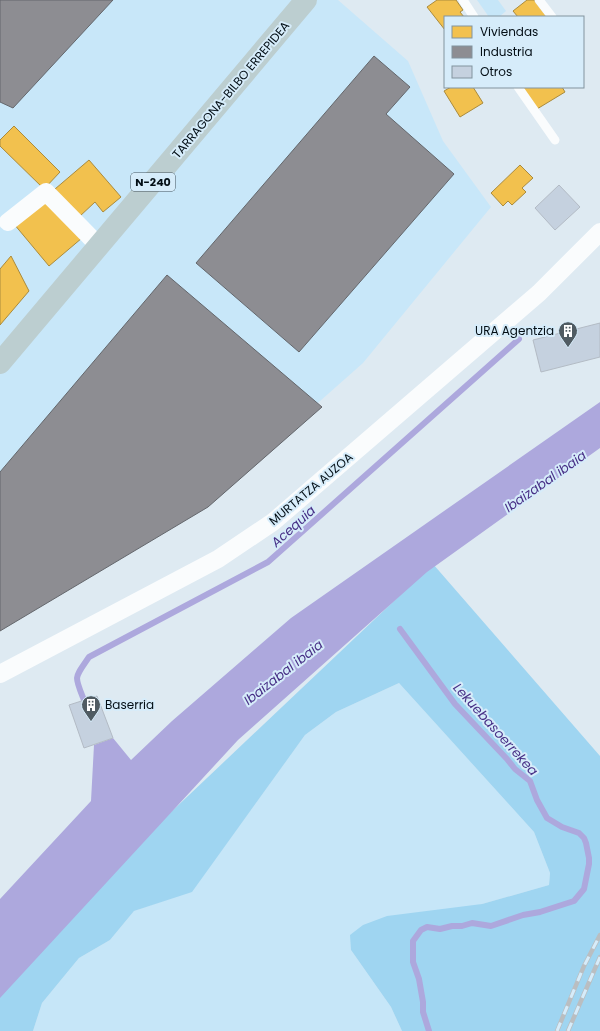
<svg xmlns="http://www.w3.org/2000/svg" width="600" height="1031" font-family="Poppins,sans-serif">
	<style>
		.built { fill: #c8e7f9 }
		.green { fill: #c6e6f8 }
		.forest { fill: #9fd5f1 }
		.water { fill: #ada8dd }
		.homes { fill: #f2c14e; stroke: #aa8b3d }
		.industry { fill: #8d8d92; stroke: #64676c }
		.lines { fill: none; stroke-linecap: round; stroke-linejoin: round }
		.stream { stroke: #ada8dd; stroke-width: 6 }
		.building { fill: #c5d1df; stroke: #b3bbc5 }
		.lane { stroke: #fafcfd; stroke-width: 9 }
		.street { stroke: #fafcfd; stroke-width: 18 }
		.highway { stroke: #bcced0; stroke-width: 22 }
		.rail-casing { stroke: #babec1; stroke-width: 4.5 }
		.rail { stroke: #d6ecfa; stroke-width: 3; stroke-dasharray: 9; stroke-linecap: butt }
		.labels { text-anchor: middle; stroke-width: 4; stroke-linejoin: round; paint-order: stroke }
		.shield { fill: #d6ecfa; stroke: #42515a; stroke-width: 1 }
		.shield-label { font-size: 11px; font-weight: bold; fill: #030e15 }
		.street-label { font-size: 12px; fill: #030e15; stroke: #d6ecfa }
		.poi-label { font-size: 12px; fill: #030e15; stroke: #d6ecfa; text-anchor: end }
		.water-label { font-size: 13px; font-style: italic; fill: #472f86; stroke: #d6ecfa }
	</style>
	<rect width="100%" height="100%" fill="#deeaf2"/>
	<!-- built -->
	<polygon class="built" points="0,0 338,0 408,61 443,141 491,207 363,363 196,511 0,627"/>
	<!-- green -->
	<g class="green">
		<polygon points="477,0 498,0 506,11 499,17 489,17"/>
		<polygon points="399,683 534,832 550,873 549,885 482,904 351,950 391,1007 402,1031 33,1031 42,1003 79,958 110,940 134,911 192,891 305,735 336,712"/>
	</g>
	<!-- forest -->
	<polygon class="forest" points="433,564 600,756 600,1031 402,1031 391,1007 351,950 350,935 363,925 387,916 482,904 549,885 550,873 534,832 399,683 336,712 305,735 192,892 134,911 110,940 79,958 42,1003 33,1031 0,1031 0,974"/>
	<!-- water -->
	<polygon class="water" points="600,402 600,448 427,572 238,740 0,998 0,899 91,801 94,745 113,738 131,760 172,721 291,618"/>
	<!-- homes -->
	<g class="homes">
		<polygon points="437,0 456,0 463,10 460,12 464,17 445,17 445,30 427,7"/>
		<polygon points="527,0 534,0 547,17 518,17 513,11"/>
		<polygon points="451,87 473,87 483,103 460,117 444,91"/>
		<polygon points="522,87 562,87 565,92 537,109"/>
		<polygon points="14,126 60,172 44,189 0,146 0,140"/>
		<polygon points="89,160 121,197 103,212 95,202 79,217 55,189"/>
		<polygon points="520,165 533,178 522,188 526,192 512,205 508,201 503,206 491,193"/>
		<polygon points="46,196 82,238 49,266 14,224"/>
		<polygon points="11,256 29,291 0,325 0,269"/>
	</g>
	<!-- industry -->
	<g class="industry">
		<polygon points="0,0 113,0 13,108 0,102"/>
		<polygon points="374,56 410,87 386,114 454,174 299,352 196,263"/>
		<polygon points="167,275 322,407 208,507 0,631 0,472"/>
	</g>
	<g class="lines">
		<!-- stream -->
		<g class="stream">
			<polyline points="400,629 455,704 507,759 515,769 530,781 537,800 547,818 562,827 579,833 584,838 586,843 589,858 589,864 584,889 574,901 540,912 523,915 491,926 472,923 462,926 452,926 440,929 427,927 421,930 413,941 413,962 419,979 423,1002 423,1012 429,1031"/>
			<path d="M 84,700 C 74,675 74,679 89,657 L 268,562 L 519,339"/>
		</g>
	</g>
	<!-- building -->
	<g class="building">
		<polygon points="559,185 580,207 555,230 535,208"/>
		<polygon points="600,323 600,357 541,372 533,340"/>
		<polygon points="97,696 113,738 84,748 69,705"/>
	</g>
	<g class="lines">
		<!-- lane -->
		<g class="lane">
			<polyline points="463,0 474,17"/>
			<polyline points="539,0 552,17"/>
			<polyline points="518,87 555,140"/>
		</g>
		<!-- street -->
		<g class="street">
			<polyline points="8,222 46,192 99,246"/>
			<polyline points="0,674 218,559 273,522 539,293 600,232"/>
		</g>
		<!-- highway -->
		<polyline class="highway" points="0,363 306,0"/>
		<defs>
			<g id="rail">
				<polyline points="557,1031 584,966 600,935"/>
				<polyline points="568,1031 600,957"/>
			</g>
		</defs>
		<!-- rail casing -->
		<use href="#rail" class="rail-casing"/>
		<!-- rail -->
		<use href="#rail" class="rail"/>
	</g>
	<!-- icons -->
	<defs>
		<symbol id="building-pin" viewBox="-11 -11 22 30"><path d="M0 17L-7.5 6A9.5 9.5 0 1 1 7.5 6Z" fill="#505b62" stroke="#d6ecfa"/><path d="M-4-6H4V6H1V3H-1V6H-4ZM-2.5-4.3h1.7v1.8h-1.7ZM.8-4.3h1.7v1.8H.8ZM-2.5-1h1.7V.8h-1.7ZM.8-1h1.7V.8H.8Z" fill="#fff"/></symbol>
	</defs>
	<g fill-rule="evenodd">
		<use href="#building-pin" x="557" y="320" width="22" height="30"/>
		<use href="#building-pin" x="80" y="694" width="22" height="30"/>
	</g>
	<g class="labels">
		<!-- shield labels -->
		<rect class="shield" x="131" y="173" width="44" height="18" rx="3"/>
		<g class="shield-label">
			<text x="153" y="186">N-240</text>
		</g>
		<!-- street labels -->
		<g class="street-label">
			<text transform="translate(231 90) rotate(-50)" y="4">TARRAGONA-BILBO ERREPIDEA</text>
			<text transform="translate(311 489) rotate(-40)" y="4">MURTATZA AUZOA</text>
		</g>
		<!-- poi labels -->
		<g class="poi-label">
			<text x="554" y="335">URA Agentzia</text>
			<text x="105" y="709" text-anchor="start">Baserria</text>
		</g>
		<!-- water labels -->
		<g class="water-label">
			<text transform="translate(545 481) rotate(-35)" y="5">Ibaizabal ibaia</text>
			<text transform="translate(293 526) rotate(-42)" y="5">Acequia</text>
			<text transform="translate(283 672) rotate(-38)" y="5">Ibaizabal ibaia</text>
			<text transform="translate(496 729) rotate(48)" y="5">Lekuebasoerrekea</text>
		</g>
	</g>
	<!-- legend -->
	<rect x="444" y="16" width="140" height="72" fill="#d6ecfa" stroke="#82939e"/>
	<rect x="452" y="26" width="20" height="12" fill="#f2c14e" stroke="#82939e"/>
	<text x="480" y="36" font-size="12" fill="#030e15">Viviendas</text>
	<rect x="452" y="46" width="20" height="12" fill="#8d8d92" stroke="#82939e"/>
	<text x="480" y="56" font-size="12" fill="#030e15">Industria</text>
	<rect x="452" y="66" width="20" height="12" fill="#c5d1df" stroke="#82939e"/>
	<text x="480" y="76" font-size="12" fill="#030e15">Otros</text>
</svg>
